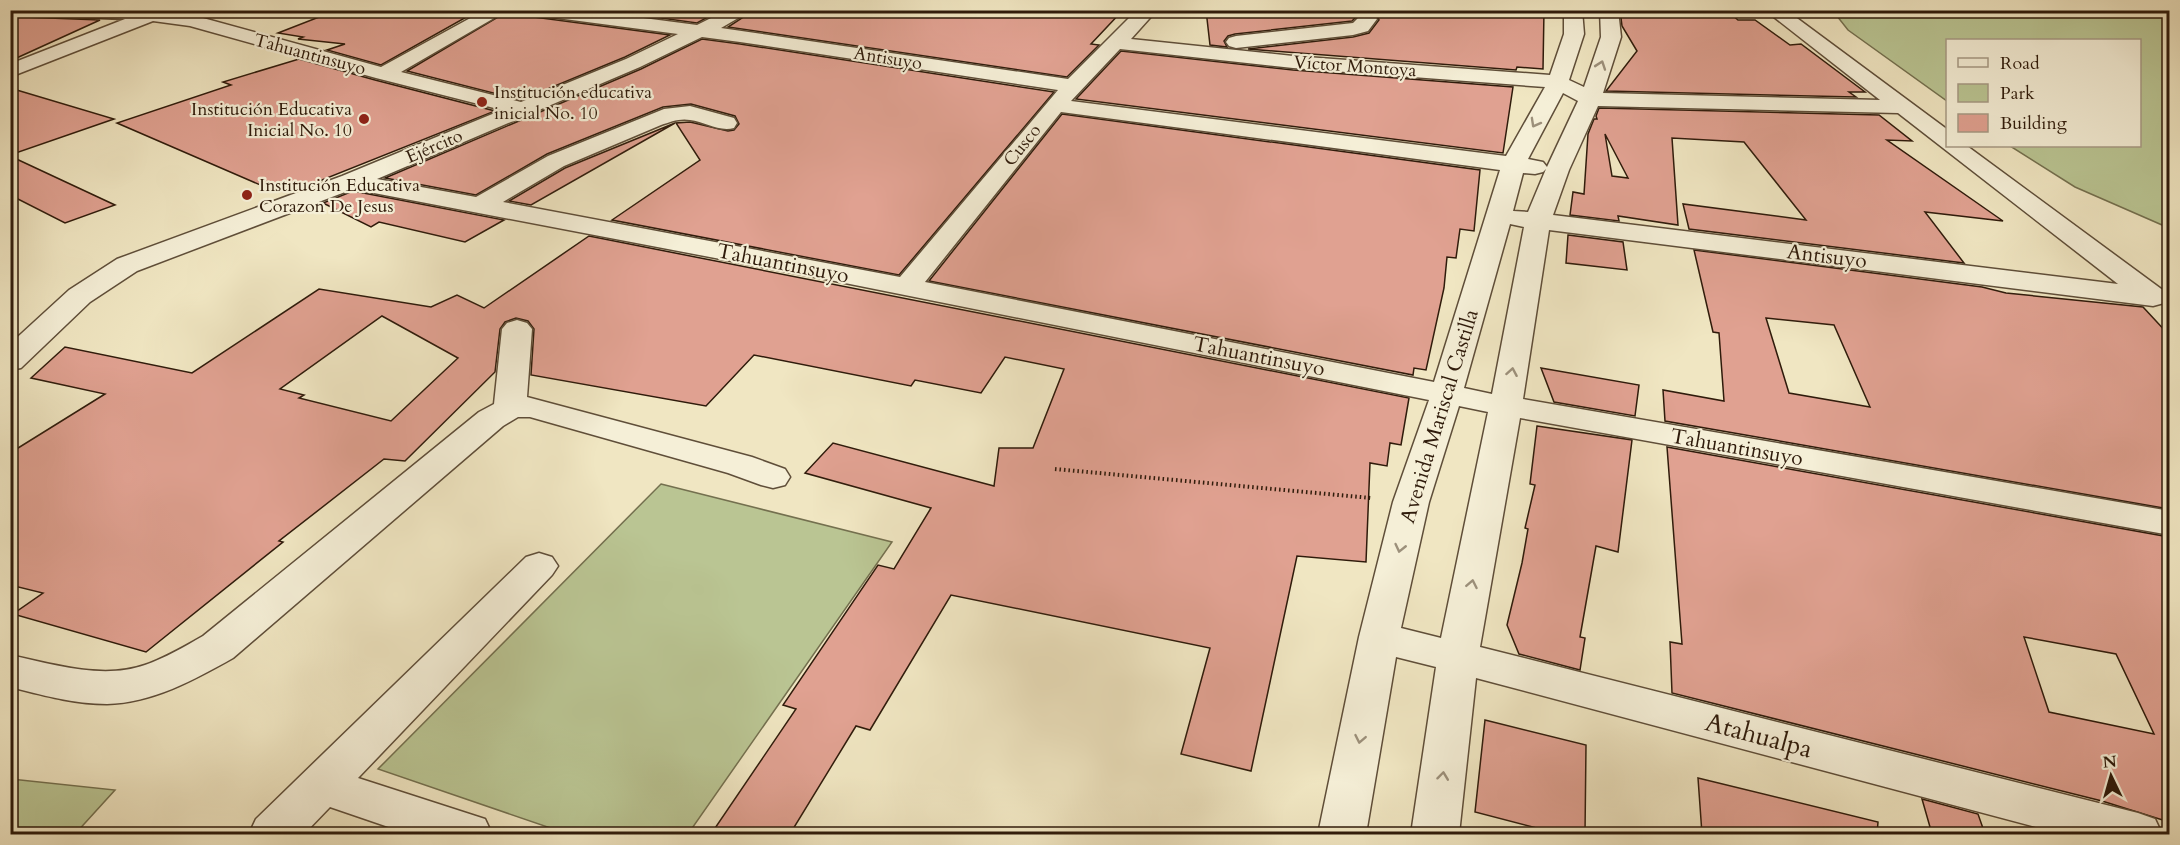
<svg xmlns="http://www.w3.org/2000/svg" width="2180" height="845" font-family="Cardo,serif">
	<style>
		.green { fill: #bac593; stroke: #74704f; stroke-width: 1.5 }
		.building { fill: #e0a191; stroke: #2f1b0b; stroke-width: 1.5; fill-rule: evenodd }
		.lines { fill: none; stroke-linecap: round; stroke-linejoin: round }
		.minor-casing { stroke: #5f4e39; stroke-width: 3 }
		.path { stroke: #2f1b0b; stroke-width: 4; stroke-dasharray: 1.5 3; stroke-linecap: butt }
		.minor { fill: #f5efd7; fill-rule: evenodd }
		.oneway { stroke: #9c907b }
		.poi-dot { fill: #8f2418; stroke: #f5efd7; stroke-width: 2 }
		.labels { text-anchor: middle; stroke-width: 4.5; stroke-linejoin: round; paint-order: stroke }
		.far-street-label { font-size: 18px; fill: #2f1b0b; stroke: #f5efd7 }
		.far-poi-label { font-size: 18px; fill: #2f1b0b; stroke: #f5efd7; text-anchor: start }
		.street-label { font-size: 21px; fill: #2f1b0b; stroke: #f5efd7 }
		.near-street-label { font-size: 26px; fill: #2f1b0b; stroke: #f5efd7 }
	</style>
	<rect width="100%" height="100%" fill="#f0e6c2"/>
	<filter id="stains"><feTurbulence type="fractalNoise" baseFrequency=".00333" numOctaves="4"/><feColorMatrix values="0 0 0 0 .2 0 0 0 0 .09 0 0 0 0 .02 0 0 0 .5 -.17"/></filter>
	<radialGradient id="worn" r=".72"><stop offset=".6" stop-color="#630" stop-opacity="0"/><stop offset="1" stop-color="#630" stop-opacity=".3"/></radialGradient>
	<!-- green -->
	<g class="green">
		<polygon points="1833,11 2169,11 2169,228 2075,187 2010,146 2140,146 2140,40 1948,40 1947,101 1848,30"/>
		<polygon points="661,484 892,542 688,834 568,834 378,769"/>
		<polygon points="10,779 11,779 115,790 75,834 11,834"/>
	</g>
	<!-- building -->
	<g class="building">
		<polygon points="337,10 479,10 381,65 327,50 345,44 298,39 303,37 278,33"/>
		<polygon points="510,10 523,10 534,17 670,35 625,57 521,100 407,71"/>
		<polygon points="603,10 721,10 697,23"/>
		<polygon points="754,10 1123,10 1091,44 1099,45 1067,77 728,27"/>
		<polygon points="1206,10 1352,10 1355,18 1352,21 1235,34 1228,36 1224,41 1227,47 1210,45"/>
		<polygon points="1375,10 1544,10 1543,69 1517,67 1516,70 1248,49 1353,37 1369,33 1379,20"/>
		<polygon points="1620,10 1711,10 1716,15 1732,15 1738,20 1755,20 1790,45 1801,44 1865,92 1849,92 1856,97 1606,91 1637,51 1622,26"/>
		<polygon points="10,17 23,17 100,20 10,61"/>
		<polygon points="702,39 740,44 1054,92 899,275 612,220 700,160 676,123 690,122 728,131 734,130 739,124 735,116 691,104 663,107 547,154 476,195 385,178 641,69"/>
		<polygon points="1121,51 1293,70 1513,87 1503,153 1076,99"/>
		<polygon points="299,59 375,80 495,111 297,190 285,185 272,190 117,123 231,85 223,82"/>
		<polygon points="10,88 114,119 10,155"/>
		<path d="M 1599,108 L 1879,115 L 1912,141 L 1887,140 L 2003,221 L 1925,212 L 1964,263 L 1689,229 L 1683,204 L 1806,220 L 1744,142 L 1672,138 L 1678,225 L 1618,216 L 1619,221 L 1570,215 L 1573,192 L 1584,194 L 1588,134 L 1594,119 L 1597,119 L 1596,116 ZM 1605,134 L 1628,178 L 1612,176 Z"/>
		<polygon points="1062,114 1480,170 1474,231 1460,229 1456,258 1447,257 1444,288 1426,370 1414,368 1413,375 929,281"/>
		<polygon points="675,123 531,205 509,201 565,168"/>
		<polygon points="10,156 115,205 65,223 10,195"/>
		<polygon points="353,191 504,220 465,242 379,222 371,227 323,203"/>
		<polygon points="1568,235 1623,242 1627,270 1566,263"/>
		<path d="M 589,236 L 1409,398 L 1401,445 L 1390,443 L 1387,466 L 1370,463 L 1366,562 L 1297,556 L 1251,771 L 1181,754 L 1210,648 L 951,595 L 870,730 L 856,726 L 790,834 L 711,834 L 796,709 L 783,705 L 878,565 L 894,569 L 931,508 L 805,473 L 833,443 L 994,486 L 999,448 L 1033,448 L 1064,369 L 1005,357 L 981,393 L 915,380 L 911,386 L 754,355 L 706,406 L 531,375 L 534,329 L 528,321 L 516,318 L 505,322 L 500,329 L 495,372 L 405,461 L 384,459 L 279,541 L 283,542 L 146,652 L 13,614 L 43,593 L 10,585 L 10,453 L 105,394 L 31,378 L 65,347 L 192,373 L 319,289 L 431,307 L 457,295 L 484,308 ZM 382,316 L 458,358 L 391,421 L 299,398 L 304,395 L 280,389 Z"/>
		<path d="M 1694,250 L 1982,287 L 2006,293 L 2143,307 L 2169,335 L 2169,509 L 1665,421 L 1663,390 L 1724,401 L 1719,333 L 1713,332 ZM 1766,318 L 1834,325 L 1870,407 L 1789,393 Z"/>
		<polygon points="1541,368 1639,385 1635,416 1554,402"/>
		<polygon points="1537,426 1632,440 1618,552 1596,546 1580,637 1585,638 1580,670 1519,654 1507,625 1522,563 1528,529 1525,528 1535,485 1530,484"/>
		<path d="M 1667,447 L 2169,537 L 2169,822 L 2102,801 L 1672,693 L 1670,642 L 1682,644 ZM 2024,637 L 2116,654 L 2154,734 L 2049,712 Z"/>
		<polygon points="1485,720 1586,745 1585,834 1560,834 1475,812"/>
		<polygon points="1698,778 1878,822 1877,834 1702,834"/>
		<polygon points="1922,799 1978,814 1985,834 1932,834"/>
	</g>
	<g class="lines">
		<defs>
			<g id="minor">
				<path d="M 14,10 L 160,10 L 192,15 L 381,67 L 485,10 L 508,10 L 401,72 L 521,102 L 626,59 L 678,34 L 534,15 L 525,10 L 582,10 L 697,25 L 727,10 L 752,10 L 721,28 L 1068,79 L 1137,10 L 1157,10 L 1131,39 L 1293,56 L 1550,75 L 1564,34 L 1564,10 L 1582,10 L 1584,34 L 1569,80 L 1584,87 L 1601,37 L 1600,10 L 1618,10 L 1621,37 L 1603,93 L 1880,100 L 1765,10 L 1786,10 L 1948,130 L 1948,146 L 1967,146 L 2164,291 L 2168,297 L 2164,303 L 2153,306 L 1549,230 L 1523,399 L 2170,511 L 2170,535 L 1520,418 L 1480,647 L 2138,813 L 2155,819 L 2162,834 L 2062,834 L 1476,678 L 1459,834 L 1411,834 L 1436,667 L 1396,657 L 1366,834 L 1318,834 L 1359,637 L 1393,502 L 1429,400 L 820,278 L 353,189 L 137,271 L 90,302 L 21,368 L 10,370 L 10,344 L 69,290 L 117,259 L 342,176 L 502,110 L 376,78 L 190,26 L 153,21 L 10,77 L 10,64 L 125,19 L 23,15 ZM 702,37 L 740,42 L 1058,90 L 900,277 L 503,202 L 564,166 L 661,125 C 670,122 680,118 690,120 C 705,122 719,132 734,128 L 737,123 L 734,118 L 690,106 L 664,109 L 548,156 L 476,197 L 377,179 L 640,67 ZM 1120,49 L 1293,68 L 1545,87 L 1506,156 L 1071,101 ZM 1563,93 L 1578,101 L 1547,167 L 1543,162 L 1528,159 ZM 1598,106 L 1898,113 L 2118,284 L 1553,215 L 1569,170 ZM 1061,112 L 1500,170 L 1434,382 L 925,282 ZM 1546,169 L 1528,212 L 1513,211 L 1523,173 L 1535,174 L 1543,172 ZM 1510,224 L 1524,227 L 1492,394 L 1464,388 ZM 1459,406 L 1488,412 L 1441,638 L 1401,628 L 1429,502 Z"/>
				<polygon points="1354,10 1372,10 1377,19 1368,31 1353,35 1236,48 1229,46 1226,42 1229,38 1236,36 1353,23 1358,18"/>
				<path d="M 517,320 L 527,323 L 532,329 L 527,397 L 752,457 L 785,469 L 790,477 L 785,485 L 773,488 L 761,485 L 728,473 L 530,417 L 518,417 L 503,426 L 233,658 C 194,680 152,703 107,704 C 74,704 42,695 10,687 L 10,655 C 53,664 102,680 145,665 C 165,658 184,647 203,636 L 479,412 L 494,404 L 502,329 L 507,323 Z"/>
				<polygon points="539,553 552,557 558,566 552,575 358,778 485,819 492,834 409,834 330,807 304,834 249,834 256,819 526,557"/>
			</g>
		</defs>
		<!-- minor casing -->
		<use href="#minor" class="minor-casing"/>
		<!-- path -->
		<polyline class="path" points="1055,469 1371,498"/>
		<!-- minor -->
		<use href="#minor" class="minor"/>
	</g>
	<!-- one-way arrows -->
	<defs><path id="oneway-chevron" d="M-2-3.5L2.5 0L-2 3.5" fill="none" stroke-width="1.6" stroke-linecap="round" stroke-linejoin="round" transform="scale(1.5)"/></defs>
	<g class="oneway">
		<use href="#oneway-chevron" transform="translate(1601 65) rotate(-71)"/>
		<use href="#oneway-chevron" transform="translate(1535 123) rotate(119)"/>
		<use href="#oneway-chevron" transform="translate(1512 372) rotate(-80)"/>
		<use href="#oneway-chevron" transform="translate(1400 548) rotate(103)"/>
		<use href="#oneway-chevron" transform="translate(1472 584) rotate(-79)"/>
		<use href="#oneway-chevron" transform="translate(1360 739) rotate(101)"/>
		<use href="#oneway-chevron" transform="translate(1443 776) rotate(-83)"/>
	</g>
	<!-- markers -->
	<g class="poi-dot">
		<circle cx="482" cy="102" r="6"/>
		<circle cx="364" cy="119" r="6"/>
		<circle cx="247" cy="195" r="6"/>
	</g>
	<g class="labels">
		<!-- far-street labels -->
		<g class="far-street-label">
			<text transform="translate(310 54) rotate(15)" y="6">Tahuantinsuyo</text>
			<text transform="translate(888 58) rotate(9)" y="6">Antisuyo</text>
			<text transform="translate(1355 66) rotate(4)" y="6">Víctor Montoya</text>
			<text transform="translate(1022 145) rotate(-51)" y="6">Cusco</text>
			<text transform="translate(434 146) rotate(-23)" y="6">Ejército</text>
		</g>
		<!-- far-poi labels -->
		<g class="far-poi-label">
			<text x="494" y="98">Institución educativa<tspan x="494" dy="21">inicial No. 10</tspan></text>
			<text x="352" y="115" text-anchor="end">Institución Educativa<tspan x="352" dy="21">Inicial No. 10</tspan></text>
			<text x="259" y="191">Institución Educativa<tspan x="259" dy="21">Corazon De Jesus</tspan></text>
		</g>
		<!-- street labels -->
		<g class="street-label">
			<text transform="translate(1827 256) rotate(7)" y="7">Antisuyo</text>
			<text transform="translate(783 263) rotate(11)" y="7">Tahuantinsuyo</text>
			<text transform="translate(1259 356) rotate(11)" y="7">Tahuantinsuyo</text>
			<text transform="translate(1439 416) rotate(-73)" y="7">Avenida Mariscal Castilla</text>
			<text transform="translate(1737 447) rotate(10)" y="7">Tahuantinsuyo</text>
		</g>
		<!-- near-street labels -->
		<g class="near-street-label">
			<text transform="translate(1759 735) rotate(15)" y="9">Atahualpa</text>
		</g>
	</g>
	<!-- margin -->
	<rect width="2180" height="845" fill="none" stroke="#f0e6c2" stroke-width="36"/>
	<rect x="12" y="12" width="2156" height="821" fill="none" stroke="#2f1b0b" stroke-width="3"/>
	<rect x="18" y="18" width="2144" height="809" fill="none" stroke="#2f1b0b" stroke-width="1.5"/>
	<!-- legend -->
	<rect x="1946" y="39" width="195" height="108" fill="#f5efd7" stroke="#a69a85" stroke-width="1.5"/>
	<rect x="1958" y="58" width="30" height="9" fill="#f5efd7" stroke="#a69a85" stroke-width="1.5"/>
	<text x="2000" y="69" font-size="18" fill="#2f1b0b">Road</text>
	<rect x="1958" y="84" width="30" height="18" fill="#bac593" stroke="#a69a85" stroke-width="1.5"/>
	<text x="2000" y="99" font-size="18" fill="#2f1b0b">Park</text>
	<rect x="1958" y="114" width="30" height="18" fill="#e0a191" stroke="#a69a85" stroke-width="1.5"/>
	<text x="2000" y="129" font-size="18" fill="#2f1b0b">Building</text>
	<!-- north arrow -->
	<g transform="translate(2111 776) rotate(355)" stroke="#f5efd7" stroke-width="4.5" paint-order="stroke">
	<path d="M0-4.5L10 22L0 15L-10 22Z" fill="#2f1b0b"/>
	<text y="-9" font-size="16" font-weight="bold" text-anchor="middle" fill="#2f1b0b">N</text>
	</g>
	<rect width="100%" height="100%" filter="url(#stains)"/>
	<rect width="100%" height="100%" fill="url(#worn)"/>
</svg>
